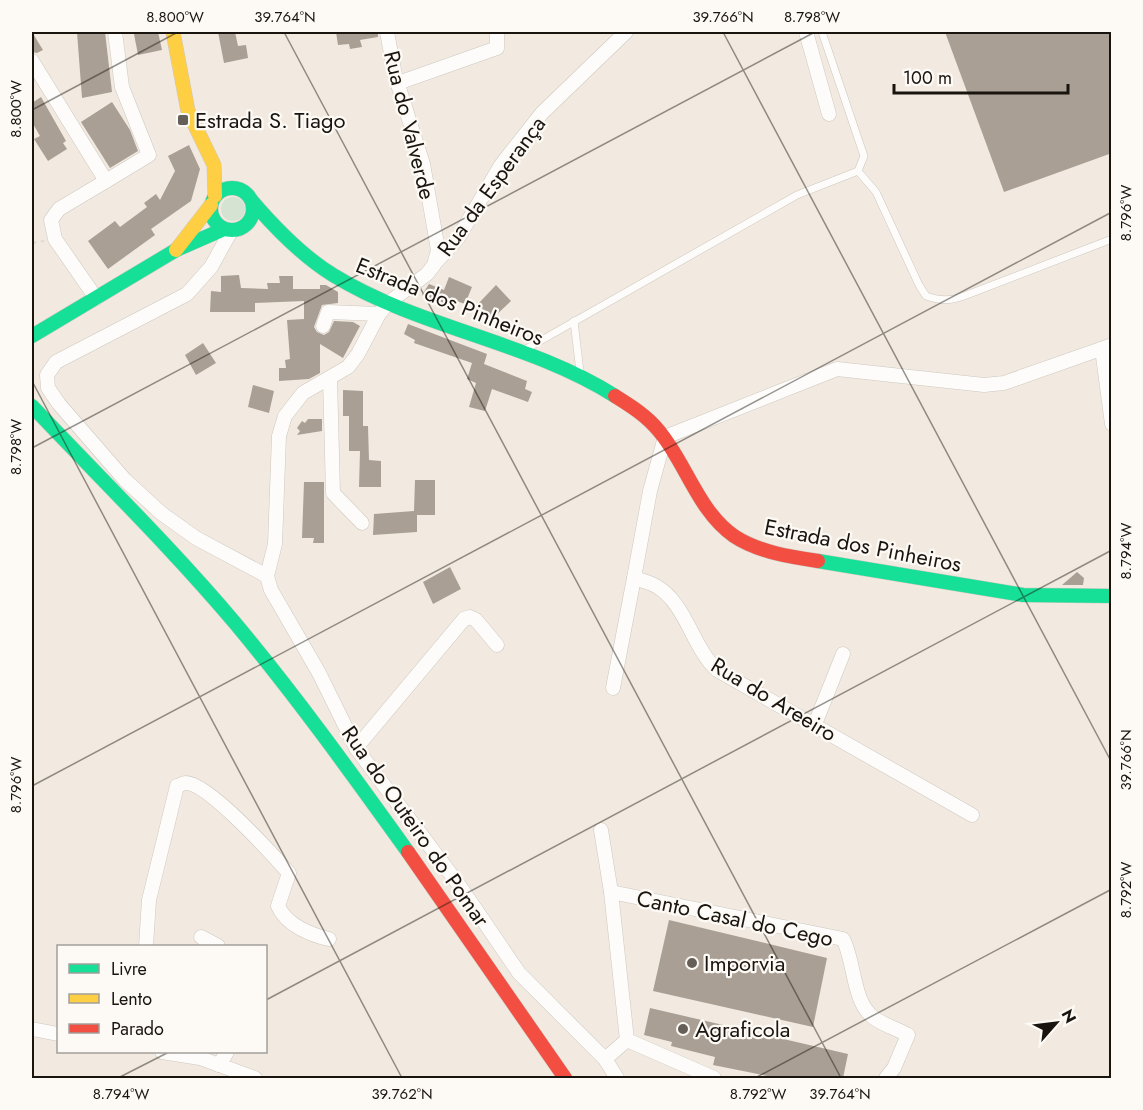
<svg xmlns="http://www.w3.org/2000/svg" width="1143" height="1110" font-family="Jost,sans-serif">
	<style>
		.green { fill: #d4e3d2 }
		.building { fill: #a99f94 }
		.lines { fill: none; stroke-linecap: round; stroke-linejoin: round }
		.lane-casing { stroke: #cdc7bf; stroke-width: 8 }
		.street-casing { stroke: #cdc7bf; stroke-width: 15 }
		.fast-casing { stroke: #cdc7bf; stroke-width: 15 }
		.slow-casing { stroke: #cdc7bf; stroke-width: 15 }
		.jam-casing { stroke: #cdc7bf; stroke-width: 15 }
		.path { stroke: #dcd9d6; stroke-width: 2; stroke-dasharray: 4.5 4.5; stroke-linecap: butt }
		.lane { stroke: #fdfcfa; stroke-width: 7 }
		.street { stroke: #fdfcfa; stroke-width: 14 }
		.fast { stroke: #16e098; stroke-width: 14 }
		.slow { stroke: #ffcf43; stroke-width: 14 }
		.jam { stroke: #f24e42; stroke-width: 14 }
		.ticks { fill: none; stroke: #19140e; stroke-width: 1.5; stroke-opacity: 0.45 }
		.poi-dot { fill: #655f58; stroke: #fdfaf6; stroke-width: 2 }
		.labels { text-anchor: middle; stroke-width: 4.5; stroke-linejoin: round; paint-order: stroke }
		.poi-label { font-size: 22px; fill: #19140e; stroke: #fdfaf6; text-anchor: start }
		.street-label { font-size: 22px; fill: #19140e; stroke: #fdfaf6 }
		.neatline { fill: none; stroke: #19140e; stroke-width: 2 }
		.ticks-label { font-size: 15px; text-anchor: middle; fill: #19140e }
	</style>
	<rect width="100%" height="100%" fill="#f2eae0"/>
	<!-- green -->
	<circle class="green" cx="233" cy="209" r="12"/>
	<!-- building -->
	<g class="building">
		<polygon points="32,32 43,50 37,53 32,52"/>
		<polygon points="77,32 105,32 112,92 82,98"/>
		<polygon points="143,32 158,32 162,50 138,55 134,34"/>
		<polygon points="218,32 235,32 238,46 246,45 248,58 224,63"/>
		<polygon points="336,32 378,32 378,37 360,40 362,47 350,49 349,44 338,45"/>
		<polygon points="945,32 1112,32 1112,153 1004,192"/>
		<polygon points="41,97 66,141 63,143 67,149 48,161 34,139 40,136 32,122 32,103"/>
		<polygon points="112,102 130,130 138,151 110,168 81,122"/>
		<polygon points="189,145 200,169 191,201 151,229 155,235 108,269 88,241 115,221 120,227 147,207 144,203 156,194 160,200 175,171 168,156"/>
		<polygon points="239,275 241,288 268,289 267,283 280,283 279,276 293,276 293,289 320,289 320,285 326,285 338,292 338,303 322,305 314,327 317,332 324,335 329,332 334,321 353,322 360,326 343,358 320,344 320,373 309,379 279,381 279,368 286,368 285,360 290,359 287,320 304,319 304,301 255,303 255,312 210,312 211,291 221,292 221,276"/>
		<polygon points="449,277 472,287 465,304 448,298 445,304 422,295 429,284 444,290"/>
		<polygon points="496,285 511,301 492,319 478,304"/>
		<polygon points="408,324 487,354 484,364 527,381 525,389 532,392 528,402 492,389 485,411 469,407 476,383 467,379 472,363 414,343 415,340 404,334"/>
		<polygon points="203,343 216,363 196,375 185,355"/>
		<polygon points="253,385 274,391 269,413 248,407"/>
		<polygon points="343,390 363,391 363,426 368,426 369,460 381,461 381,487 359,487 360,451 349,451 349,416 343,416"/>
		<polygon points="308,419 322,419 322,431 297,435 300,431 297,428 302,421 305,423"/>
		<polygon points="415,480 435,480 435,515 417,515 417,532 373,535 374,514 414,511"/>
		<polygon points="304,482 324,482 324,543 313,543 314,538 302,538"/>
		<polygon points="450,567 461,589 433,604 423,582"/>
		<polygon points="1077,572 1084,578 1083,585 1062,585"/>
		<polygon points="669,920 827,958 813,1027 653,991"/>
		<polygon points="650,1008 848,1054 843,1078 777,1078 713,1065 715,1057 671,1046 672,1042 644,1035"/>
	</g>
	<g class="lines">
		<defs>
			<g id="lane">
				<polyline points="822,32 864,156 858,171"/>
				<path d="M 858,171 L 876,192 L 919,285 L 926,296 C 941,301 950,301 964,296 L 1112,239"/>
				<polyline points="574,321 580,372"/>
				<polyline points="526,349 797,195 858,171"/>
			</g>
			<g id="street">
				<polyline points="387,32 395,75 423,164 438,250 434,265 427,274 388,303 379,314 358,354 348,367 303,393 285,416 279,436 275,544 267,576 271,590 319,673 356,748 459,885 519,973 605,1059 617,1078"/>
				<polyline points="806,32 829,114"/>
				<polyline points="32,61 106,181 59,209 51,220 55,239 96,298"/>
				<polyline points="398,83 497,48 497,32"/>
				<polyline points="106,181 149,155 122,87 115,32"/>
				<polyline points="231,231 211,267 187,294 56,362 47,375 48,388 59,404 125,480 161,513 196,538 267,576"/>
				<polyline points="437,261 458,238 501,165 542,113 626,32"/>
				<polyline points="323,326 328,312 379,314"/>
				<polyline points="1102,349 1112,424"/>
				<polyline points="330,378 333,493 362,523"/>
				<polyline points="613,688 634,578"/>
				<polyline points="815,724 843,654"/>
				<polyline points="356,748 464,619 470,617 476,620 497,645"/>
				<path d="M 972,815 L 717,670 C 692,647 686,603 656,586 C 649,582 641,580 634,578 L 650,491 L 665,437 L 837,369 L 984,385 L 1004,383 L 1112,345"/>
				<polyline points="601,830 611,892 627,1040 605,1059"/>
				<path d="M 611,892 L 843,939 C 855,961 852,1002 874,1018 C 884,1025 897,1029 908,1035 L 894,1068 L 886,1078"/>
				<polyline points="201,937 218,946"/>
				<path d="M 146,946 L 149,900 L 177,786 C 180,785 183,783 186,783 C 208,783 273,855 289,873 L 278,906 C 286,925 311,935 329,939"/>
				<polyline points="32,1029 58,1034"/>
				<polyline points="627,1040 714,1078"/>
				<polyline points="162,1052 200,1058 255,1078"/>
				<polyline points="219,1065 227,1052"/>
			</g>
			<g id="fast">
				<circle cx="232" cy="209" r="21"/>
				<path d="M 252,201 C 276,229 302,256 333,275 C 421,329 528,341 615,396"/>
				<polyline points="32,336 176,250 224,229"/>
				<path d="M 32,406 C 100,478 171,547 235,623 C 296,696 352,774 408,852"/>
				<polyline points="818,561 1023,595 1112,596"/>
			</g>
			<g id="slow">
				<polyline points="173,32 188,111 214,165 215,196"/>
				<polyline points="176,250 211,205"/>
			</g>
			<g id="jam">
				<path d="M 615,396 C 631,406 647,416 659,431 C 686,463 698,511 734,536 C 758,552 791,557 818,561"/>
				<polyline points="408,852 565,1078"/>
			</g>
		</defs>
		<!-- lane casing -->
		<use href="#lane" class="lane-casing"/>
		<!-- street casing -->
		<use href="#street" class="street-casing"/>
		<!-- fast casing -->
		<use href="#fast" class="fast-casing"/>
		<!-- slow casing -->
		<use href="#slow" class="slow-casing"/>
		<!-- jam casing -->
		<use href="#jam" class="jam-casing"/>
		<!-- path -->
		<polyline class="path" points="32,243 44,241"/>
		<!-- lane -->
		<use href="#lane" class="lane"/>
		<!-- street -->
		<use href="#street" class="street"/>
		<!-- fast -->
		<use href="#fast" class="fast"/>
		<!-- slow -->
		<use href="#slow" class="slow"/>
		<!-- jam -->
		<use href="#jam" class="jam"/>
	</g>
	<!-- ticks -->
	<path class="ticks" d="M 284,32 L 841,1078M 723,32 L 1112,763M 32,110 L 178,32M 32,381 L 402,1078M 32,448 L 815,32M 32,786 L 1112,212M 266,1000 L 1112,550M 118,1078 L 169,1052M 755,1078 L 1112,889"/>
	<!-- markers -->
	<g class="poi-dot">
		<rect x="177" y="114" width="12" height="12" rx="3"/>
		<circle cx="692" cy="963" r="6"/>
		<circle cx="683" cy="1029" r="6"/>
	</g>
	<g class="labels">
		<!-- poi labels -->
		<g class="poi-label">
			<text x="195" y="128">Estrada S. Tiago</text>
			<text x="704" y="971">Imporvia</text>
			<text x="695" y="1037">Agraficola</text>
		</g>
		<!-- street labels -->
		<g class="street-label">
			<text transform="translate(410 125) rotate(76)" y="8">Rua do Valverde</text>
			<text transform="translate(491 186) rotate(-54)" y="8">Rua da Esperança</text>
			<text transform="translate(450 301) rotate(22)" y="8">Estrada dos Pinheiros</text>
			<text transform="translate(863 545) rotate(11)" y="8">Estrada dos Pinheiros</text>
			<text transform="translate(774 699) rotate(31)" y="8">Rua do Areeiro</text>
			<text transform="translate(416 826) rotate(55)" y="8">Rua do Outeiro do Pomar</text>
			<text transform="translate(735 918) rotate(12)" y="8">Canto Casal do Cego</text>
		</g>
	</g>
	<!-- border -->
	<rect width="1143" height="1110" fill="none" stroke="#fdfaf6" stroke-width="66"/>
	<!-- legend -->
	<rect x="57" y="945" width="210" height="108" fill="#fdfaf6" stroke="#a29e99" stroke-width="1.5"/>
	<rect x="69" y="964" width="30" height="9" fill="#16e098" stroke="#a29e99" stroke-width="1.5"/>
	<text x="111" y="975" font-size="18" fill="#19140e">Livre</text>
	<rect x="69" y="994" width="30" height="9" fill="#ffcf43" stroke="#a29e99" stroke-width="1.5"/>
	<text x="111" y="1005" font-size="18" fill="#19140e">Lento</text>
	<rect x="69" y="1024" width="30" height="9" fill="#f24e42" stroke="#a29e99" stroke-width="1.5"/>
	<text x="111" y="1035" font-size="18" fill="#19140e">Parado</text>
	<!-- north arrow -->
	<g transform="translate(1056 1023) rotate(62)" stroke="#fdfaf6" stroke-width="4.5" paint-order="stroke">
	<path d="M0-4.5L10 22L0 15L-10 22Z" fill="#19140e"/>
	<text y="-9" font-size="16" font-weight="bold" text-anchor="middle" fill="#19140e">N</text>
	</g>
	<!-- scale -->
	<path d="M894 84v9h174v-9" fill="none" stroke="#19140e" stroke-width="3"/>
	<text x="903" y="84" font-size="18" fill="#19140e" stroke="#fdfaf6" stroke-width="4.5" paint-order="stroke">100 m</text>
	<rect x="33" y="33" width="1077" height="1044" class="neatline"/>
	<g class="ticks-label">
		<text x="175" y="22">8.800°W</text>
		<text x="285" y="22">39.764°N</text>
		<text x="723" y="22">39.766°N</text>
		<text x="812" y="22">8.798°W</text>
		<text transform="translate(16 109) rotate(-90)" y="5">8.800°W</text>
		<text transform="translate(1126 213) rotate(-90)" y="5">8.796°W</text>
		<text transform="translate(16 447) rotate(-90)" y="5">8.798°W</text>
		<text transform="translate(1126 551) rotate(-90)" y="5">8.794°W</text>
		<text transform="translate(1126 760) rotate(-90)" y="5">39.766°N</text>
		<text transform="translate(16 785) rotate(-90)" y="5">8.796°W</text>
		<text transform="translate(1126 890) rotate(-90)" y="5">8.792°W</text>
		<text x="121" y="1099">8.794°W</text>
		<text x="402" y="1099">39.762°N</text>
		<text x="758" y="1099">8.792°W</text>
		<text x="840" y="1099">39.764°N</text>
	</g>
</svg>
